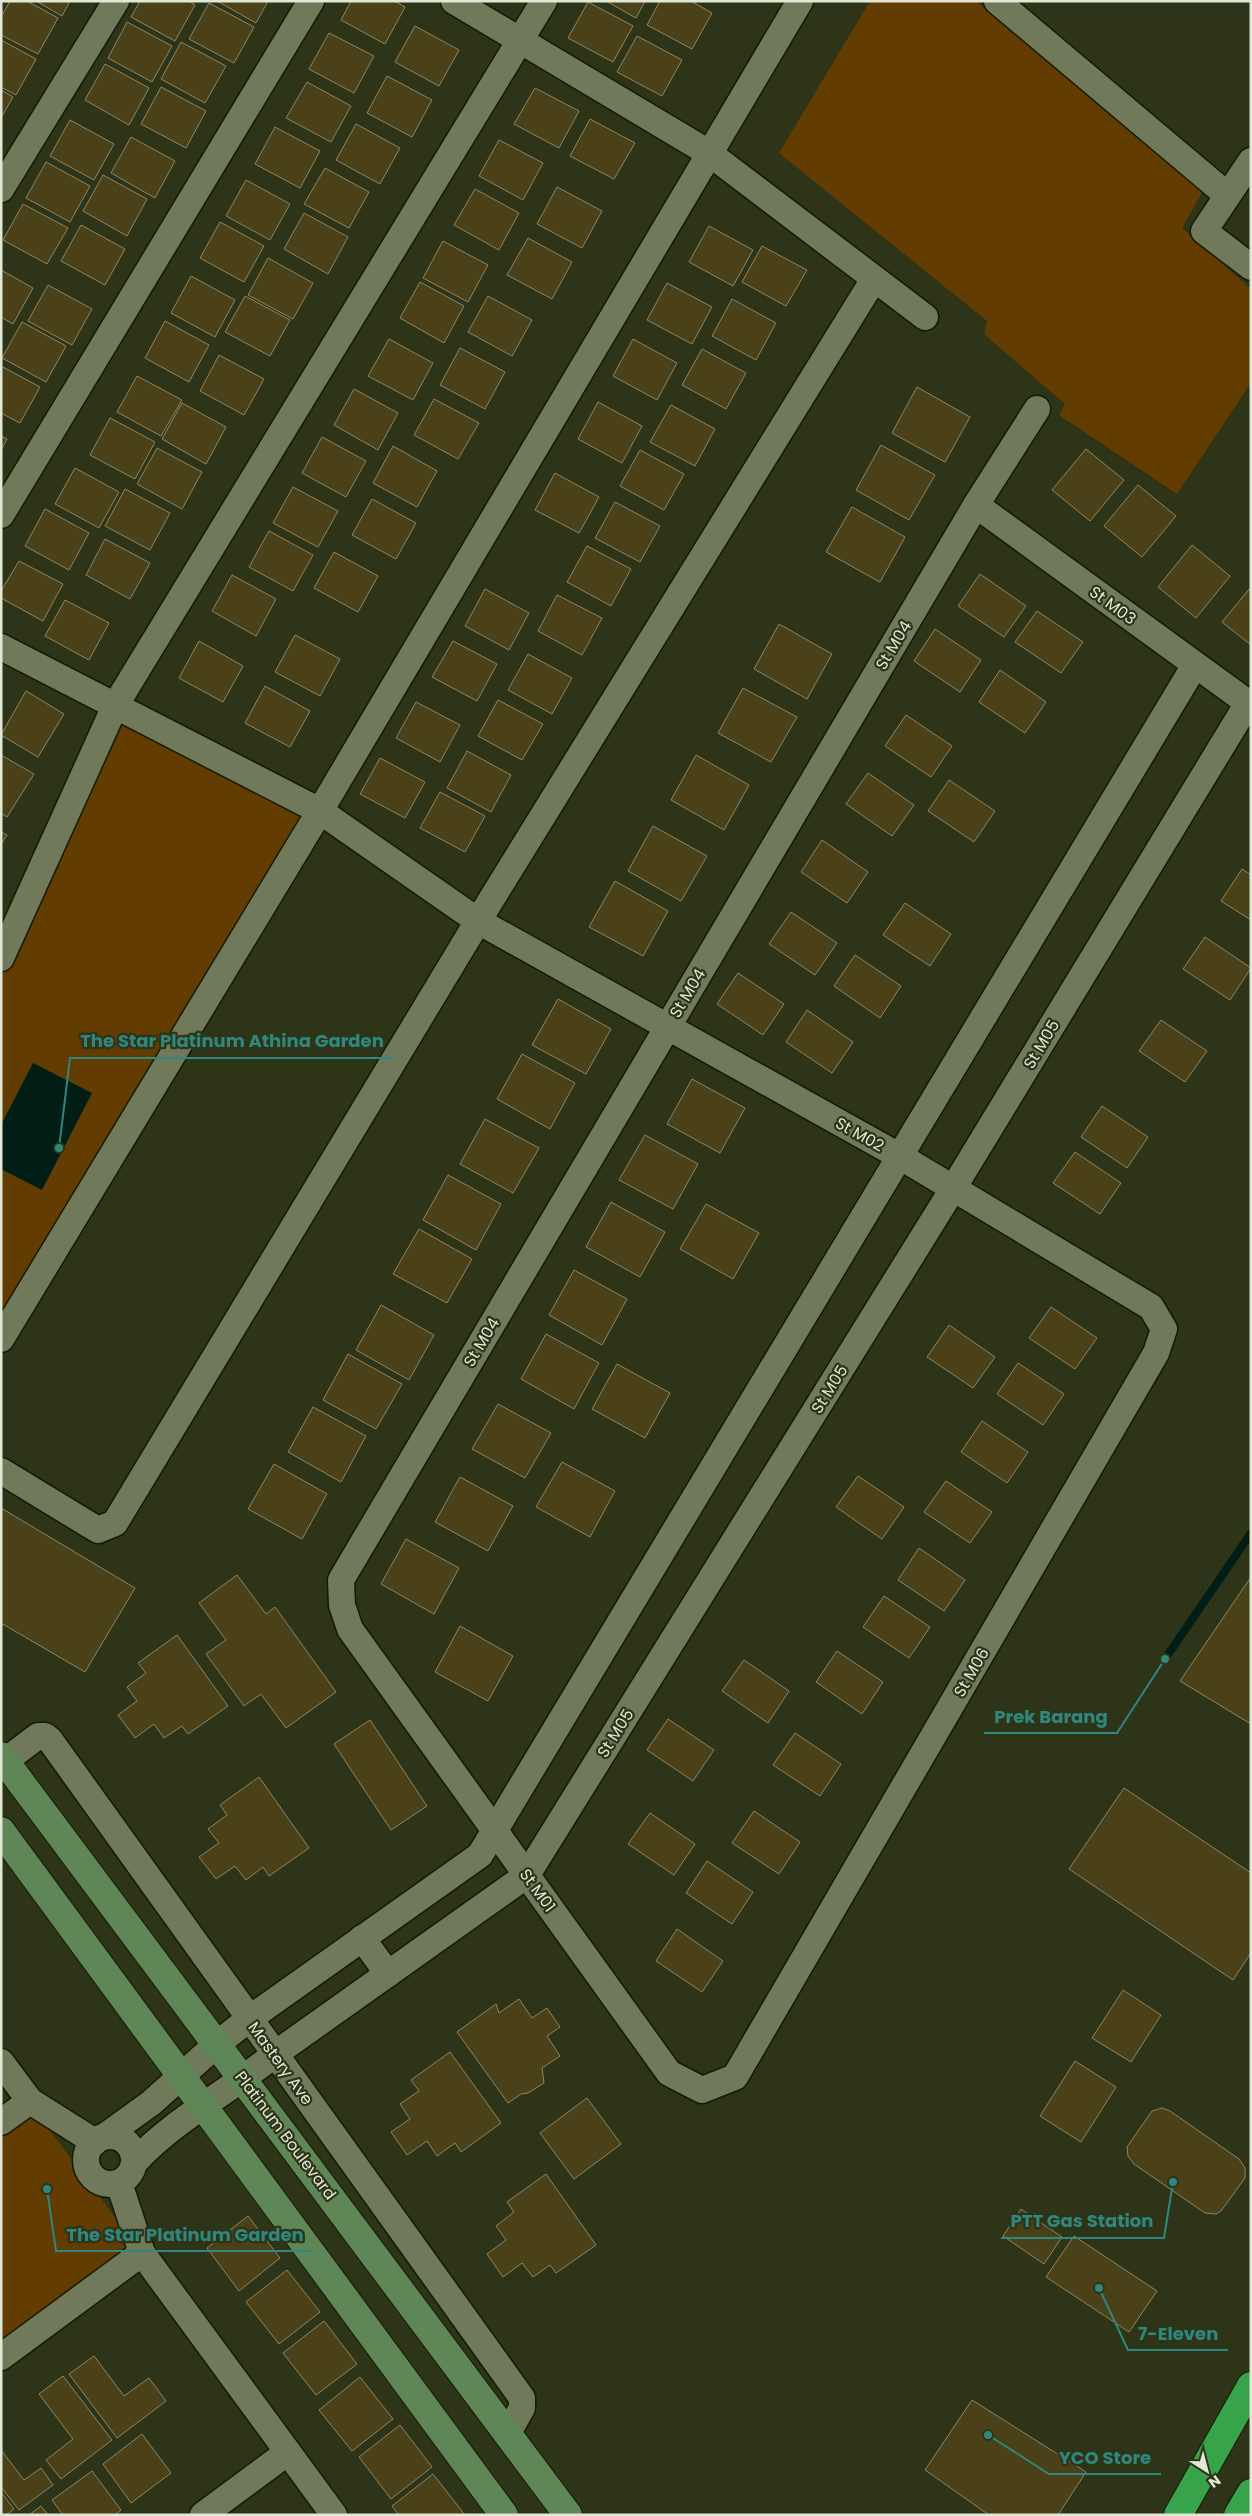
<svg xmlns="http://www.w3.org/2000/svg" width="1252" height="2516" font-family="Poppins,sans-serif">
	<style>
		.green { fill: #623c00 }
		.water { fill: #001e16 }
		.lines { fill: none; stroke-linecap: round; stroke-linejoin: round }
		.stream { stroke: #001e16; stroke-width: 8 }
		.building { fill: #4b4118; stroke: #8e8665 }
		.street-casing { stroke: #151b01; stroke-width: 29 }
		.secondary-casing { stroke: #151b01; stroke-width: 30 }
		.highway-casing { stroke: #151b01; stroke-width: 30 }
		.street { stroke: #70795a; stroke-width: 26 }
		.secondary { stroke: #5f8656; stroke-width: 28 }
		.highway { stroke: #37a44b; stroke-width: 28 }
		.labels { text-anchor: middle; stroke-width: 4.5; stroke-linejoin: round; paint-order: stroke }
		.street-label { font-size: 16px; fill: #e2e8d6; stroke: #2d3417 }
		.leader { fill: none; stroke: #2f877e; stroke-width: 2 }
		.callout-dot { fill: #2f877e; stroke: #2d3417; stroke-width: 2 }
		.callout-label { font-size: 18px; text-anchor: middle; font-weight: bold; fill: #2f877e; stroke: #2d3417; stroke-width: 4.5; stroke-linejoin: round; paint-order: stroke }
	</style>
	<rect width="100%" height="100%" fill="#2d3417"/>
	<!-- green -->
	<g class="green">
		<polygon points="870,1 976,1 1204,189 1182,228 1251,289 1251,383 1177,494 1059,415 1065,404 984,334 987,321 779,153"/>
		<polygon points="115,706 320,811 1,1339 1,958"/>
		<polygon points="30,2104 142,2253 1,2357 1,2124"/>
	</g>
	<!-- water -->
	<polygon class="water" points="33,1063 92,1093 42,1190 1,1169 1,1125"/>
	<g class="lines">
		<!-- stream -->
		<polyline class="stream" points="1165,1659 1251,1533"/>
	</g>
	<!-- building -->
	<g class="building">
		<polygon points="10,1 27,1 58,18 38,54 1,35 1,17"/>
		<polygon points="36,1 70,1 62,16"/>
		<polygon points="140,1 189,1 195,5 175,41 131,17"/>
		<polygon points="217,1 268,1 256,23"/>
		<polygon points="351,1 394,1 405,7 385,44 341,20"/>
		<polygon points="606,1 645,1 636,18"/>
		<polygon points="660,1 691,1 712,13 692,49 647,25"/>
		<polygon points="588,2 633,26 613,62 568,38"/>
		<polygon points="209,3 254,27 234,63 189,39"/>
		<polygon points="127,22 172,46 152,82 108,58"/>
		<polygon points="415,26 459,50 439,86 395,62"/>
		<polygon points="329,33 374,56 354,93 309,69"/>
		<polygon points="637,36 682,60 662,96 617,72"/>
		<polygon points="1,40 36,59 16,95 1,87"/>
		<polygon points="181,42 226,66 205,103 161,79"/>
		<polygon points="105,64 149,88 129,125 85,100"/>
		<polygon points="387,76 432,100 412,137 367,113"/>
		<polygon points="307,82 351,106 331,142 286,118"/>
		<polygon points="161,87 206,111 186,148 141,124"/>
		<polygon points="535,88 579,111 559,148 514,124"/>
		<polygon points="1,90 13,97 1,118"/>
		<polygon points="590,119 635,143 614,179 570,156"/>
		<polygon points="70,120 114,144 94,180 50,156"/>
		<polygon points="356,124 400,148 380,184 336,160"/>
		<polygon points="275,127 320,151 300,188 255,164"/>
		<polygon points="131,137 175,161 155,198 111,173"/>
		<polygon points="499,140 543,163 523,200 479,176"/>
		<polygon points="46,162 90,186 70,222 26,198"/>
		<polygon points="325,168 369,192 349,228 304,204"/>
		<polygon points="103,175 147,199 127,236 83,211"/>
		<polygon points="246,180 290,204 270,240 226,216"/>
		<polygon points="557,187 602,211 582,248 537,224"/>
		<polygon points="475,189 519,213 499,250 454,225"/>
		<polygon points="23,204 68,228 47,264 3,240"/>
		<polygon points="304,213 348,237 328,274 284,249"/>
		<polygon points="220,222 264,246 244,282 200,258"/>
		<polygon points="81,225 125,249 105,285 61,261"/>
		<polygon points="709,226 753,250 733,286 689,262"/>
		<polygon points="528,238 572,262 552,299 507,275"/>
		<polygon points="443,241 488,265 468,302 423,278"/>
		<polygon points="762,246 807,270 786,306 742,282"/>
		<polygon points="268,258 313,283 293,319 248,295"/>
		<polygon points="1,270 33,288 13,324 1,317"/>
		<polygon points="191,276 235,300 215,337 171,313"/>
		<polygon points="420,282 464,306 444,343 400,318"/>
		<polygon points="667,283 712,307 692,344 647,320"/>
		<polygon points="48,285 92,309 72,345 28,321"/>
		<polygon points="245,296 290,320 270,356 225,332"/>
		<polygon points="488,296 532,320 512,356 468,332"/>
		<polygon points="732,299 776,323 756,360 712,336"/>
		<polygon points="165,321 209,345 189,382 145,358"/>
		<polygon points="22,322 66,346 46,382 2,358"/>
		<polygon points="389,339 433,363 413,400 368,376"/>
		<polygon points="633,339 677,363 657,400 613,376"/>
		<polygon points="460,348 505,372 485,409 440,385"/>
		<polygon points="702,349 746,373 726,409 682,385"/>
		<polygon points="219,355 264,379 244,415 200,391"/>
		<polygon points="1,366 40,387 20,423 1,413"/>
		<polygon points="137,376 182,400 161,436 117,412"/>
		<polygon points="917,387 970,417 945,462 892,433"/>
		<polygon points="354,389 398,413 378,450 334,425"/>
		<polygon points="434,399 479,423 458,459 414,435"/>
		<polygon points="598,402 642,426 622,463 578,439"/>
		<polygon points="182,403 226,427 206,464 162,439"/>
		<polygon points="671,405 715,429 695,466 650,442"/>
		<polygon points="110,418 155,442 135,479 90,455"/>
		<polygon points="1,436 7,439 1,450"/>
		<polygon points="322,437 366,461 346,497 302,473"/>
		<polygon points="881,445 935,475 909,520 856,490"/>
		<polygon points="393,446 437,471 417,507 373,483"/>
		<polygon points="157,448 202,472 182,509 137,484"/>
		<polygon points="1086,449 1124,480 1090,521 1052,490"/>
		<polygon points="640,450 684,474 664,510 620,486"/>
		<polygon points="75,468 119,492 99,528 55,504"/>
		<polygon points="555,473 599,497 579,533 535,510"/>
		<polygon points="1138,485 1176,516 1142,557 1104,526"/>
		<polygon points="293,487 338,511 318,547 273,523"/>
		<polygon points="125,489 170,513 150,550 105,526"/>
		<polygon points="372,499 416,523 396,559 352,535"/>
		<polygon points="615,502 660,526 640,562 595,538"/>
		<polygon points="852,507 905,537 880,582 826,552"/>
		<polygon points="45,509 89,533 69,570 25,546"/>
		<polygon points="269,531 313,555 293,591 249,567"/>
		<polygon points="105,539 150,563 130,599 86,575"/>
		<polygon points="1192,545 1230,576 1196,618 1158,587"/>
		<polygon points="587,546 631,569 611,606 567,582"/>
		<polygon points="334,552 378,576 358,612 314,588"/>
		<polygon points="19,561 63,584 43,621 1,598 1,591"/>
		<polygon points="980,574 1026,606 1004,637 958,606"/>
		<polygon points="232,575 276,599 256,636 212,611"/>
		<polygon points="1251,587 1251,645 1222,622"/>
		<polygon points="485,589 529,613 509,650 465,626"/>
		<polygon points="557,595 602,618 582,655 538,631"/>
		<polygon points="65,600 109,623 89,660 45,636"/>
		<polygon points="1037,611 1083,642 1061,673 1015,642"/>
		<polygon points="779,624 832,654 807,699 754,669"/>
		<polygon points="935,629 981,660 960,692 914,661"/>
		<polygon points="295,635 340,659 320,696 275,672"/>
		<polygon points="199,641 243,666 223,702 179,678"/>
		<polygon points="453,641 497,664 477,701 432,677"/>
		<polygon points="528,654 572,678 552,714 508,690"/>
		<polygon points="1000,670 1046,702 1025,733 979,702"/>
		<polygon points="265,686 310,711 290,747 245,723"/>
		<polygon points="743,688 797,717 771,762 718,733"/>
		<polygon points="26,691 64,714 38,757 1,735"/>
		<polygon points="498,700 543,724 522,760 478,736"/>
		<polygon points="416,702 460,725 440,762 396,738"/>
		<polygon points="906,715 952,746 931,777 885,746"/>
		<polygon points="467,751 511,775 491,812 447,788"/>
		<polygon points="1,755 34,774 7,817 1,813"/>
		<polygon points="696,755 749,785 724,830 671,800"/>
		<polygon points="380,758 425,782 405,818 360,794"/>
		<polygon points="868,773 914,805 892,836 846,804"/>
		<polygon points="949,780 995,811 974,842 928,811"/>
		<polygon points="440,792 485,816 465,852 420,828"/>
		<polygon points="653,826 707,856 681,901 628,871"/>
		<polygon points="1,832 7,835 1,844"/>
		<polygon points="822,840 868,872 847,903 801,872"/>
		<polygon points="1242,869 1251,875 1251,920 1221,901"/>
		<polygon points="615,881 668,911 643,956 589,927"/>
		<polygon points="905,903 951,934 930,966 883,935"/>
		<polygon points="791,912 837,943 815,975 769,944"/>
		<polygon points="1205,937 1251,968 1230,1000 1183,969"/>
		<polygon points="855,955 901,986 880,1018 834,986"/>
		<polygon points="738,973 784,1004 763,1035 717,1004"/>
		<polygon points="558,999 611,1029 586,1074 532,1045"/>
		<polygon points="807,1010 853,1042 832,1073 786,1042"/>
		<polygon points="1161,1020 1207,1051 1185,1082 1139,1051"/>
		<polygon points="522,1054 575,1083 550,1129 497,1099"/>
		<polygon points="692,1079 745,1108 720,1153 667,1124"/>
		<polygon points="1102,1106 1148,1137 1127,1168 1081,1137"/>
		<polygon points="485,1119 539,1148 513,1193 460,1164"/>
		<polygon points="645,1135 698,1164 673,1209 619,1180"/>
		<polygon points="1075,1152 1121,1183 1100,1214 1053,1183"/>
		<polygon points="448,1175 501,1204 476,1250 423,1220"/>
		<polygon points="611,1202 665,1232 640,1277 586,1247"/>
		<polygon points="706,1204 759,1233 733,1279 680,1249"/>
		<polygon points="419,1229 472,1259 447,1303 393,1274"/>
		<polygon points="574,1270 627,1299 602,1345 549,1315"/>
		<polygon points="381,1305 434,1335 409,1380 356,1350"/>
		<polygon points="1051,1307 1097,1338 1075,1369 1029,1338"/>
		<polygon points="949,1325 995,1357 973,1388 927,1357"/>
		<polygon points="546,1334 599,1363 574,1409 521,1379"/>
		<polygon points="348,1354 402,1384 376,1429 323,1400"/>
		<polygon points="1018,1363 1064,1394 1043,1425 997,1394"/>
		<polygon points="617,1364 670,1393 645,1438 592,1409"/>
		<polygon points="498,1404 551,1433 525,1478 472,1449"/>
		<polygon points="313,1407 366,1436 341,1482 288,1452"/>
		<polygon points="982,1421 1028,1452 1007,1483 961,1452"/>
		<polygon points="562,1462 615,1491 590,1537 536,1507"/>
		<polygon points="274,1464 327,1494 302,1539 248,1509"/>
		<polygon points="858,1476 904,1507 882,1539 836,1507"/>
		<polygon points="460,1477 513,1506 488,1551 435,1522"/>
		<polygon points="946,1481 992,1512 970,1543 924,1512"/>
		<polygon points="1,1508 135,1588 85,1672 1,1623"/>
		<polygon points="406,1539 459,1568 434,1614 381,1584"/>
		<polygon points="919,1548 965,1580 944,1611 898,1580"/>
		<polygon points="237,1575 266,1614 275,1607 336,1692 286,1728 261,1694 244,1706 206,1654 226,1640 199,1603"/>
		<polygon points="1251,1577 1251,1724 1180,1681"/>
		<polygon points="884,1596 930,1627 909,1658 863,1627"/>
		<polygon points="460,1626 513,1656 488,1701 435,1672"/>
		<polygon points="177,1635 228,1706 188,1734 182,1726 164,1738 154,1724 135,1738 118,1715 137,1701 127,1687 146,1673 138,1663"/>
		<polygon points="837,1651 883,1682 862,1714 816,1682"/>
		<polygon points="744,1660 789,1691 768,1723 722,1691"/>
		<polygon points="668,1719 714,1750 693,1781 647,1750"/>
		<polygon points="370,1720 427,1806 391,1830 334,1744"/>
		<polygon points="795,1733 841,1764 820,1796 773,1765"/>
		<polygon points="259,1777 309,1848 269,1876 263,1867 246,1880 235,1866 216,1879 199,1857 219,1843 208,1829 227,1815 220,1805"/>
		<polygon points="1124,1788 1251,1873 1251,1953 1233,1980 1069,1869"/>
		<polygon points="754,1811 800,1842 779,1874 732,1843"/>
		<polygon points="650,1813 695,1844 674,1875 628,1844"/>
		<polygon points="707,1861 753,1892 732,1924 686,1893"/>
		<polygon points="677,1929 723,1961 702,1992 656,1961"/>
		<polygon points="1123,1990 1161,2015 1131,2062 1092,2038"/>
		<polygon points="519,1999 532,2018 547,2008 560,2027 547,2036 560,2056 542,2068 544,2083 528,2093 521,2094 508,2103 457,2032 496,2004 499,2013"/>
		<polygon points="450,2052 501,2123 461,2152 455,2143 437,2156 427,2141 407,2155 391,2132 410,2119 400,2104 419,2091 411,2080"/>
		<polygon points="1075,2061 1116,2087 1081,2142 1040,2116"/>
		<polygon points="587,2098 621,2144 574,2179 540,2133"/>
		<polygon points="1162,2108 1170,2111 1239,2159 1245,2168 1245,2178 1221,2211 1216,2214 1205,2213 1134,2164 1128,2156 1127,2147 1152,2111"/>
		<polygon points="546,2174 596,2245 556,2273 550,2265 533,2277 522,2263 503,2277 487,2254 506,2240 496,2226 514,2212 507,2202"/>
		<polygon points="1021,2209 1062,2237 1044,2264 1003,2236"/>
		<polygon points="248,2216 280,2258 239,2291 207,2248"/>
		<polygon points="1074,2236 1157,2291 1129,2332 1046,2277"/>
		<polygon points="287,2270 320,2312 279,2344 246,2302"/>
		<polygon points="324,2321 357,2364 316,2395 283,2353"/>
		<polygon points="94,2356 124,2396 149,2378 166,2401 117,2438 69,2374"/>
		<polygon points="63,2376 112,2440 61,2479 46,2460 73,2439 39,2394"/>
		<polygon points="360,2377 393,2419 352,2451 319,2410"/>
		<polygon points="972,2400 1086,2472 1058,2515 989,2515 925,2470"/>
		<polygon points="400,2425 432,2467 391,2499 359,2457"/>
		<polygon points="142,2434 171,2473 131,2503 103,2464"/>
		<polygon points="1,2450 24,2480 41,2468 53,2485 19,2510 1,2487"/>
		<polygon points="92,2471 121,2510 115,2515 63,2515 52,2500"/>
		<polygon points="433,2474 465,2515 399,2515 392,2506"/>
		<polygon points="1,2492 14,2509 6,2515 1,2515"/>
		<polygon points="41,2506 48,2515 29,2515"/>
	</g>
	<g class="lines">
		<defs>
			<g id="street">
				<polyline points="454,1 709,153 925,317"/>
				<polyline points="997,1 1227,195"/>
				<polyline points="1251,161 1204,231 1251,267"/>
				<polyline points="1,189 116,1"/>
				<polyline points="976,505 1251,705"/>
				<polyline points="1,515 311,1"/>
				<polyline points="1,647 320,811 478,921 901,1157 1151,1307 1164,1329 1156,1353 735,2077 702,2090 669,2073 350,1629 342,1605 341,1580 976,505 1037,409"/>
				<polyline points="1,958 115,706 544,1"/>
				<polyline points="1,1339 320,811 800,1"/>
				<polyline points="1,1471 98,1530 115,1523 478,921 874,279"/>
				<polyline points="5,1761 38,1736 45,1736 50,1740 522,2398 522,2408 508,2433"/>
				<polyline points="362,1938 388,1974"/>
				<polyline points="1,2062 30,2101 95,2142"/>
				<polyline points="1,2122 30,2101"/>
				<circle cx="110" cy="2160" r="24"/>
				<polyline points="104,2137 151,2103 217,2044 249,2019 480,1855 1195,665"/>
				<path d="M 134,2163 C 174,2119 229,2092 275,2054 L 527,1875 L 954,1187 L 1248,703"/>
				<polyline points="119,2183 142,2253 334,2515"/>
				<polyline points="1,2357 142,2253"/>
				<polyline points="203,2515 288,2452"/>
			</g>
			<g id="secondary">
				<polyline points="1,1756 568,2515"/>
				<polyline points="1,1831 504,2515"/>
			</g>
			<g id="highway">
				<polyline points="1178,2515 1251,2386"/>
				<polyline points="1238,2515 1251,2493"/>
			</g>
		</defs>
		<!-- street casing -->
		<use href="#street" class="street-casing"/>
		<!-- secondary casing -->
		<use href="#secondary" class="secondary-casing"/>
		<!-- highway casing -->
		<use href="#highway" class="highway-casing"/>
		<!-- street -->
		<use href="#street" class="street"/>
		<!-- secondary -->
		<use href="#secondary" class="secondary"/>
		<!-- highway -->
		<use href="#highway" class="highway"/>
	</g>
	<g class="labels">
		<!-- street labels -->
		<g class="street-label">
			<text transform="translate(1113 605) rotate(36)" y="6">St M03</text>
			<text transform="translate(893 645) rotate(-59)" y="6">St M04</text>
			<text transform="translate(687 993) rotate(-59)" y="6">St M04</text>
			<text transform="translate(1041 1044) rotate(-59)" y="6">St M05</text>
			<text transform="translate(860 1134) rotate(29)" y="6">St M02</text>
			<text transform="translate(481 1342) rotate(-59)" y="6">St M04</text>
			<text transform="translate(829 1389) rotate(-58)" y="6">St M05</text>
			<text transform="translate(971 1672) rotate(-60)" y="6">St M06</text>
			<text transform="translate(615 1733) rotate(-58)" y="6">St M05</text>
			<text transform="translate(538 1890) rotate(54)" y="6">St M01</text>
			<text transform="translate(281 2063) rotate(54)" y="6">Mastery Ave</text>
			<text transform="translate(286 2135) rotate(53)" y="6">Platinum Boulevard</text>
		</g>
	</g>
	<!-- callouts -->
	<path class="leader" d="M59 1148L70 1058H394M1165 1659L1117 1733H984M1173 2182L1164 2238H1001M47 2189L56 2251H313M1099 2288L1128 2350H1228M988 2435L1049 2474H1161"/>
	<g class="callout-dot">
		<circle cx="59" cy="1148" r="5"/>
		<circle cx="1165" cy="1659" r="5"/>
		<circle cx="1173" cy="2182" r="5"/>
		<circle cx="47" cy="2189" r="5"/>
		<circle cx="1099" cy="2288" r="5"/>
		<circle cx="988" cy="2435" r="5"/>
	</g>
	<g class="callout-label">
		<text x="232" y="1047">The Star Platinum Athina Garden</text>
		<text x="1051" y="1723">Prek Barang</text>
		<text x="1082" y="2227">PTT Gas Station</text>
		<text x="185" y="2241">The Star Platinum Garden</text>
		<text x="1178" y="2340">7-Eleven</text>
		<text x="1105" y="2464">YCO Store</text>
	</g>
	<!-- border -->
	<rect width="1252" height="2516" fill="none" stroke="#e2e8d6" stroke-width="5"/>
	<!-- north arrow -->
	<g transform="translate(1207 2471) rotate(144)" stroke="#2d3417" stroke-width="4" paint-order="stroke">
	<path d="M0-4L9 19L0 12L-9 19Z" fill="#e2e8d6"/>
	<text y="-8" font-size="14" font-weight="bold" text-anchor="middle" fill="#e2e8d6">N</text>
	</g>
</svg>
